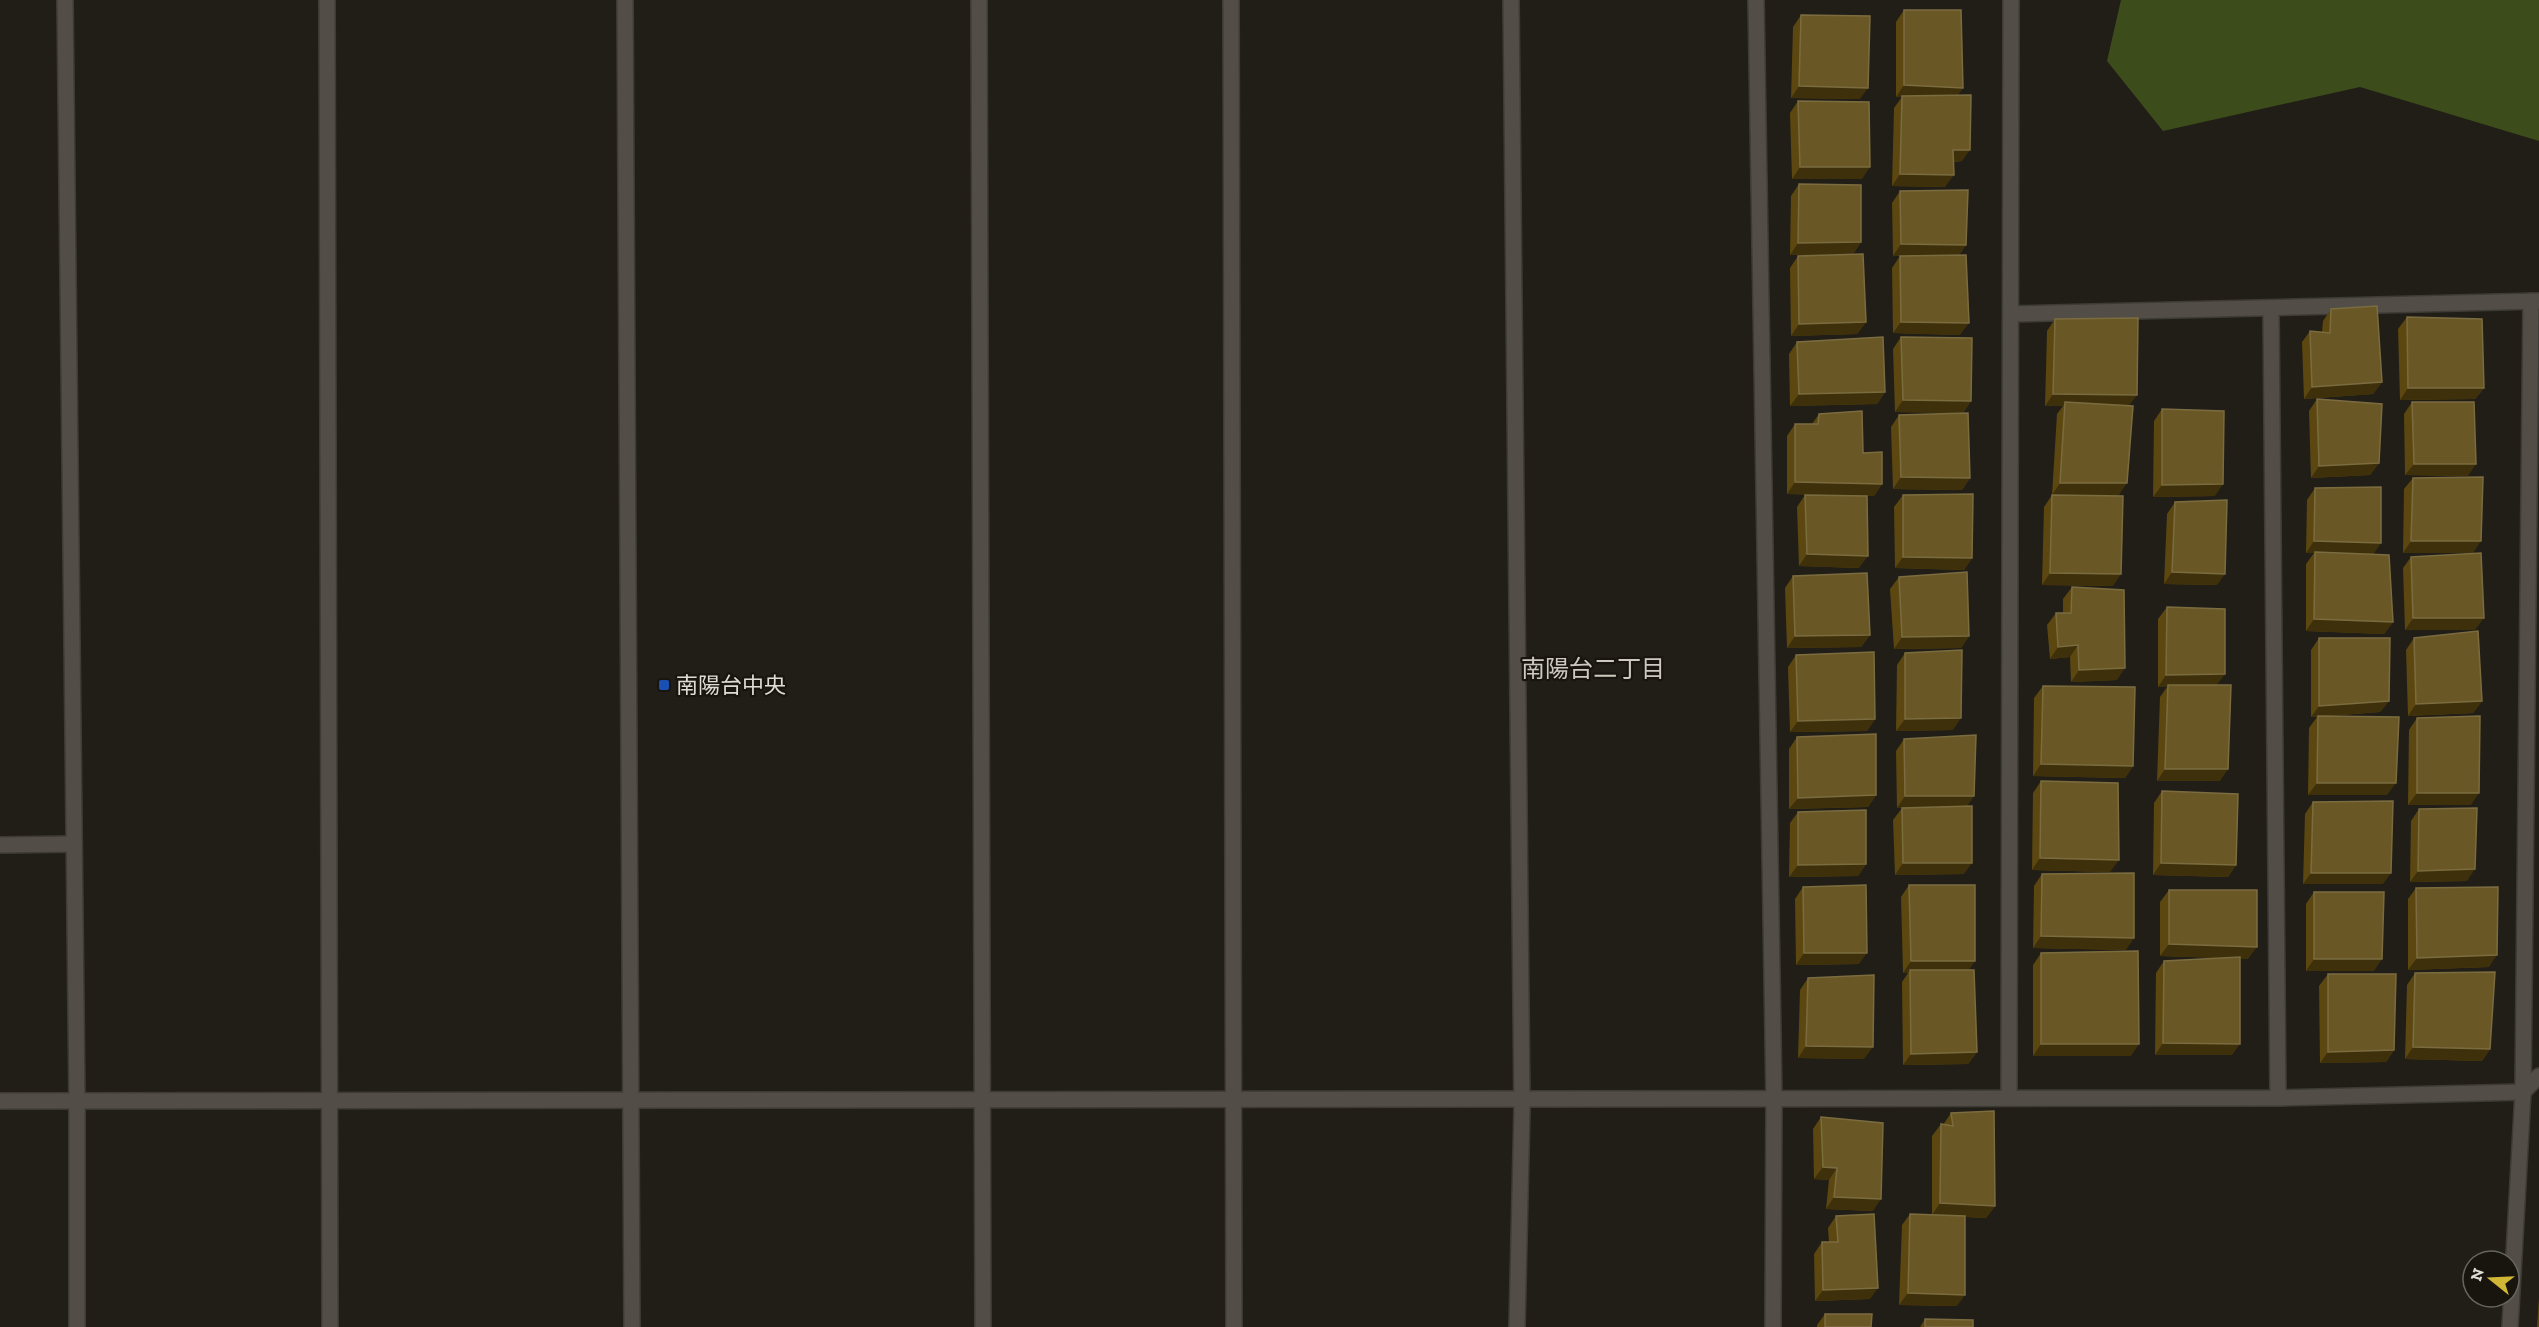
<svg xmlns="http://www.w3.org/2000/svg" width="2539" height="1327" font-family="'Zilla Slab','Noto Sans JP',serif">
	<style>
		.forest { fill: #3c4d1b }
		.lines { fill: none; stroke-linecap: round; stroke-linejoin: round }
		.minor-casing { stroke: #3e3b37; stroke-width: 18 }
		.tertiary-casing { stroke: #3e3b37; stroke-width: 18 }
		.minor { stroke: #524e47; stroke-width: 15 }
		.tertiary { stroke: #524e47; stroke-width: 15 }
		.wall { fill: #5b470f }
		.shaded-wall { fill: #3e300a }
		.building { fill: #695725; stroke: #7b6c40; stroke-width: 1.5 }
		.transit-dot { fill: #1a4fb4; stroke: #18150f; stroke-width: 2 }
		.labels { text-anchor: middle; stroke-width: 4.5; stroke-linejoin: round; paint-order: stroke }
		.poi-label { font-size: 22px; fill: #dedcd7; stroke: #18150f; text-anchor: start }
		.neighbourhood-label { font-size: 24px; fill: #cdc9c0; stroke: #18150f }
	</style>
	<rect width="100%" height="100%" fill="#211e18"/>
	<!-- forest -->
	<polygon class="forest" points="2121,0 2539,0 2539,141 2360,87 2163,131 2107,61"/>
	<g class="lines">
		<defs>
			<g id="minor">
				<polyline points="65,0 77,1101 77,1327"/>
				<polyline points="327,0 330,1327"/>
				<polyline points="979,0 983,1327"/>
				<polyline points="1231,0 1234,1327"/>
				<polyline points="1511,0 1522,1108 1517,1327"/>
				<polyline points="1756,0 1774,1098 1773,1327"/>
				<polyline points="2271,310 2278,1098"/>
				<polyline points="2011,314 2539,301"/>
				<polyline points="0,845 74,844"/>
				<polyline points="2009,1098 2011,0"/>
				<polyline points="0,1101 2278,1098 2523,1092 2539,1076"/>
				<polyline points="2510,1327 2523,1092 2531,301"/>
			</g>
			<polyline id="tertiary" points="625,0 632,1327"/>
		</defs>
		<!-- minor casing -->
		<use href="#minor" class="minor-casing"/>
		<!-- tertiary casing -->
		<use href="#tertiary" class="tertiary-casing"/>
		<!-- minor -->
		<use href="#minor" class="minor"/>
		<!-- tertiary -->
		<use href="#tertiary" class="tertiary"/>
	</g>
	<!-- wall -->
	<g class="wall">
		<polygon points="1904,10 1963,88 1957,95 1962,161 1954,162 1945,187 1892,186 1894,108 1902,97 1896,97 1896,22"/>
		<polygon points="1801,15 1860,99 1791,98 1793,27"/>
		<polygon points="1798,101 1862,179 1792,179 1790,113"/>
		<polygon points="1799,184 1861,242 1853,254 1790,255 1791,196"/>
		<polygon points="1900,191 1966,245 1959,255 1960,335 1893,333 1892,268 1900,256 1911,256 1893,256 1892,203"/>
		<polygon points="1798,256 1866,322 1857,334 1791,336 1790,268"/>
		<polygon points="2331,309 2382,382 2373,394 2304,399 2302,342 2310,331 2322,332 2323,321"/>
		<polygon points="2407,317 2484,388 2475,399 2400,400 2398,329"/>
		<polygon points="2055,319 2129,406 2119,495 2052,495 2057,414 2063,406 2045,406 2047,331"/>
		<polygon points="1901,337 1971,401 1963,413 1895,412 1893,349"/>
		<polygon points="1797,342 1885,392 1877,404 1790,406 1789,354"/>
		<polygon points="2317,399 2379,463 2370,475 2311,478 2309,411"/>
		<polygon points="2412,402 2468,476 2405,475 2404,414"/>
		<polygon points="2162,409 2215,496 2153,497 2154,421"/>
		<polygon points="1819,414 1863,453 1882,484 1874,496 1787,494 1787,436 1795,424 1812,424"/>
		<polygon points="1899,415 1970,478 1962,490 1893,489 1891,427"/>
		<polygon points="2413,478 2473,553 2403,553 2404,489"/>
		<polygon points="2315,488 2373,554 2393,622 2384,634 2306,631 2306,564 2314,553 2306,553 2307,500"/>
		<polygon points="1805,495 1859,568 1799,566 1797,507"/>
		<polygon points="1903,495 1972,558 1964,570 1895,568 1894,507"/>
		<polygon points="2052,495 2113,586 2042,585 2044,507"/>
		<polygon points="2175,502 2217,585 2164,584 2167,514"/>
		<polygon points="2411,557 2475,630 2405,630 2403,568"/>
		<polygon points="1793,576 1870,635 1861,647 1787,648 1785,588"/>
		<polygon points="1899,577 1969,636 1961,648 1894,649 1890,589"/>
		<polygon points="2072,587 2117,680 2071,682 2070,657 2050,659 2047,625 2056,613 2063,613 2063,599"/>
		<polygon points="2167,607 2217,685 2220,781 2157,781 2160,697 2167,687 2158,687 2158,619"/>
		<polygon points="2319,638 2389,701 2380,712 2329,716 2387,795 2308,795 2309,728 2317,717 2311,717 2311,650"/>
		<polygon points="2414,638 2482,701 2473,713 2408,716 2406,650"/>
		<polygon points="1905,653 1953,730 1896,731 1897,665"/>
		<polygon points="1796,655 1875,719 1867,731 1790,732 1788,667"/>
		<polygon points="2043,686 2133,766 2125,778 2033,776 2034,698"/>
		<polygon points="2417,718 2471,805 2408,805 2409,730"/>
		<polygon points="1797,737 1876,795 1868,807 1789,809 1789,749"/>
		<polygon points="1904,739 1967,806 1964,874 1895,875 1893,820 1902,808 1897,808 1896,751"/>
		<polygon points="2041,781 2110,872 2032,870 2033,793"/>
		<polygon points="2162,791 2236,865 2228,877 2153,875 2154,803"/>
		<polygon points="2313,802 2383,884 2303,884 2305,814"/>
		<polygon points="2419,809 2467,881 2410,882 2411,821"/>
		<polygon points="1798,812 1866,864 1858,876 1789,877 1790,823"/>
		<polygon points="2042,874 2126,950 2033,948 2034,886"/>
		<polygon points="1909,885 1969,970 1977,1052 1968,1064 1903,1065 1902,982 1908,973 1903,973 1901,897"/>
		<polygon points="1803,887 1859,964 1796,965 1795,899"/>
		<polygon points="2416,888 2489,967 2408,970 2408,899"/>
		<polygon points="2169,890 2248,959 2240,958 2232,1055 2155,1055 2156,973 2164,961 2225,958 2160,956 2160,902"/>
		<polygon points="2314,892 2374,971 2306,971 2306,904"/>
		<polygon points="2041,953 2131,1056 2033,1056 2033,965"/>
		<polygon points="2415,973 2490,1049 2482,1061 2405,1059 2407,985"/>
		<polygon points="2328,974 2394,1050 2386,1062 2320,1063 2319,986"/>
		<polygon points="1808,978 1864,1059 1798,1058 1800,990"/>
		<polygon points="1951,1113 1995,1206 1986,1218 1965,1217 1957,1306 1899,1305 1902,1225 1910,1214 1932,1215 1932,1136 1941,1124 1943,1125"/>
		<polygon points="1821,1117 1873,1211 1826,1209 1829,1180 1814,1179 1813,1129"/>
		<polygon points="1836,1216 1870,1299 1815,1301 1814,1254 1822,1242 1829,1242 1828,1228"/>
		<polygon points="2539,1297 2539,1327 2537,1327"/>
		<polygon points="1825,1314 1871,1327 1817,1327 1817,1325"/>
		<polygon points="1925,1319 1973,1327 1920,1327"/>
	</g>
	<!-- shaded-wall -->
	<g class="shaded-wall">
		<polygon points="1904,85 1963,88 1955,99 1896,97"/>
		<polygon points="1799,86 1868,88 1860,99 1791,98"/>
		<polygon points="1953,150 1970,150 1962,161 1945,162"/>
		<polygon points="1800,167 1870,167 1862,179 1792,179"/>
		<polygon points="1900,174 1954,175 1945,187 1892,186"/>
		<polygon points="1861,242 1853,254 1790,255 1798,243"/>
		<polygon points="1901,244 1966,245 1958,257 1893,256"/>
		<polygon points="1866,322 1857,334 1791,336 1799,324"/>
		<polygon points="1901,322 1969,323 1960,335 1893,333"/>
		<polygon points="2382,382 2373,394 2304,399 2312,387"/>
		<polygon points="2408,388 2484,388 2475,399 2400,400"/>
		<polygon points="1885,392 1877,404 1790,406 1799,394"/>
		<polygon points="2053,394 2137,395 2128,407 2065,402 2063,406 2045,406"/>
		<polygon points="1903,400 1971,401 1963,413 1895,412"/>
		<polygon points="2379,463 2370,475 2311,478 2319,466"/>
		<polygon points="2414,464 2476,464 2468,476 2405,475"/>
		<polygon points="1901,477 1970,478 1962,490 1893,489"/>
		<polygon points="1795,482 1882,484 1874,496 1787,494"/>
		<polygon points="2060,483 2127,483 2119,495 2052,495"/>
		<polygon points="2223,484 2215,496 2153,497 2162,485"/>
		<polygon points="2314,541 2381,543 2373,555 2306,553"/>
		<polygon points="2411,541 2481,541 2473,553 2403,553"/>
		<polygon points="1807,554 1868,556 1859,568 1799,566"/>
		<polygon points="1903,557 1972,558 1964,570 1895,568"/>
		<polygon points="2172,572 2225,574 2217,585 2164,584"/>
		<polygon points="2050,573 2121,574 2113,586 2042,585"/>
		<polygon points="2413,618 2484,618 2475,630 2405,630"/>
		<polygon points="2314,619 2393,622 2384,634 2306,631"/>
		<polygon points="1870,635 1861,647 1787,648 1795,636"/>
		<polygon points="1969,636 1961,648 1894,649 1902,637"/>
		<polygon points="2078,645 2070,657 2050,659 2058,647"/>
		<polygon points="2125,668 2117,680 2071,682 2079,670"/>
		<polygon points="2225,674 2216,686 2168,685 2167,687 2158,687 2166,675"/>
		<polygon points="2389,701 2380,712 2311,717 2319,706"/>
		<polygon points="2482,701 2473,713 2408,716 2416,704"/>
		<polygon points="1961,718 1953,730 1896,731 1905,719"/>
		<polygon points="1875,719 1867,731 1790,732 1798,721"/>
		<polygon points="2041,764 2133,766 2125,778 2033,776"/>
		<polygon points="2165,769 2228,769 2220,781 2157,781"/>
		<polygon points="2317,783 2396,783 2387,795 2308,795"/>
		<polygon points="2417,793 2479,793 2471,805 2408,805"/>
		<polygon points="1876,795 1868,807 1789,809 1798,798"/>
		<polygon points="1905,796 1974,796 1966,808 1897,808"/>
		<polygon points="2040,858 2119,860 2110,872 2032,870"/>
		<polygon points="1903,863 1972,863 1964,874 1895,875"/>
		<polygon points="2161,863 2236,865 2228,877 2153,875"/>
		<polygon points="1866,864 1858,876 1789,877 1798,865"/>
		<polygon points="2475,869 2467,881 2410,882 2418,871"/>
		<polygon points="2311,873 2391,873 2383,884 2303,884"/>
		<polygon points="2041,936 2134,938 2126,950 2033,948"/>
		<polygon points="2169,944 2257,947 2248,959 2160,956"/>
		<polygon points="1804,953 1867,953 1859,964 1796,965"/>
		<polygon points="2497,955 2489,967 2408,970 2417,958"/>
		<polygon points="2314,959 2382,959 2374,971 2306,971"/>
		<polygon points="1911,961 1975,961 1967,973 1910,970 1908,973 1903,973"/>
		<polygon points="2163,1043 2240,1044 2232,1055 2155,1055"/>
		<polygon points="2041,1044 2139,1044 2131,1056 2033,1056"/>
		<polygon points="1806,1046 1873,1047 1864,1059 1798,1058"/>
		<polygon points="2413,1047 2490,1049 2482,1061 2405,1059"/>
		<polygon points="2394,1050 2386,1062 2320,1063 2328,1052"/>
		<polygon points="1977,1052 1968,1064 1903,1065 1911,1054"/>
		<polygon points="1823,1167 1837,1168 1829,1180 1814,1179"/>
		<polygon points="1834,1197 1881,1199 1873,1211 1826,1209"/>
		<polygon points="1940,1203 1995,1206 1986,1218 1932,1215"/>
		<polygon points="1878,1288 1870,1299 1815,1301 1823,1290"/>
		<polygon points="1908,1293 1965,1295 1957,1306 1899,1305"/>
	</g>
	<!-- building -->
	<g class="building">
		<polygon points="1904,10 1961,10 1963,88 1904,85"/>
		<polygon points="1801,15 1870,16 1868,88 1799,86"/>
		<polygon points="1971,95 1970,150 1953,150 1954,175 1900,174 1902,96"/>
		<polygon points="1798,101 1869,102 1870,167 1800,167"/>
		<polygon points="1799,184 1861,185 1861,242 1798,243"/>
		<polygon points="1968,190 1966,245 1901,244 1900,191"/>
		<polygon points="1863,254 1866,322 1799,324 1798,256"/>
		<polygon points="1966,255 1969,323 1901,322 1900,256"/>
		<polygon points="2377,306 2382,382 2312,387 2310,331 2330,333 2331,309"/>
		<polygon points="2407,317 2482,319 2484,388 2408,388"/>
		<polygon points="2138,318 2137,395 2053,394 2055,319"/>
		<polygon points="1883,337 1885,392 1799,394 1797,342"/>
		<polygon points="1901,337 1972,338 1971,401 1903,400"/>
		<polygon points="2317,399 2382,404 2379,463 2319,466"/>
		<polygon points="2065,402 2133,406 2127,483 2060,483"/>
		<polygon points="2412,402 2474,402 2476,464 2414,464"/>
		<polygon points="2162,409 2224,411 2223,484 2162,485"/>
		<polygon points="1862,411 1863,453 1882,452 1882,484 1795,482 1795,424 1818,424 1819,414"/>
		<polygon points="1968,413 1970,478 1901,477 1899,415"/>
		<polygon points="2483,477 2481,541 2411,541 2413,478"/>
		<polygon points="2381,487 2381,543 2314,541 2315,488"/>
		<polygon points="1973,494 1972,558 1903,557 1903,495"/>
		<polygon points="1805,495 1867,496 1868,556 1807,554"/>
		<polygon points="2052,495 2123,496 2121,574 2050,573"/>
		<polygon points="2227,500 2225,574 2172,572 2175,502"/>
		<polygon points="2315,552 2389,555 2393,622 2314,619"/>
		<polygon points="2481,553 2484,618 2413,618 2411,557"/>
		<polygon points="1967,572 1969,636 1902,637 1899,577"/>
		<polygon points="1867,573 1870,635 1795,636 1793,576"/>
		<polygon points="2072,587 2124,590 2125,668 2079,670 2078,645 2058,647 2056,613 2071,613"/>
		<polygon points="2167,607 2225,609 2225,674 2166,675"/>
		<polygon points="2478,631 2482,701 2416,704 2414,638"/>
		<polygon points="2319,638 2390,638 2389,701 2319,706"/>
		<polygon points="1962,650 1961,718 1905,719 1905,653"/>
		<polygon points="1874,652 1875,719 1798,721 1796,655"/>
		<polygon points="2168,685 2231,685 2228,769 2165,769"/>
		<polygon points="2043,686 2135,687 2133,766 2041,764"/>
		<polygon points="2318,716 2399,717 2396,783 2317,783"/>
		<polygon points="2480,716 2479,793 2417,793 2417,718"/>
		<polygon points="1876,734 1876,795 1798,798 1797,737"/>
		<polygon points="1976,735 1974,796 1905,796 1904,739"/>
		<polygon points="2041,781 2118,783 2119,860 2040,858"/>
		<polygon points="2162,791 2238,794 2236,865 2161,863"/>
		<polygon points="2393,801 2391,873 2311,873 2313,802"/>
		<polygon points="1972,806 1972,863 1903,863 1902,808"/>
		<polygon points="2477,808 2475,869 2418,871 2419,809"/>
		<polygon points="1866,810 1866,864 1798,865 1798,812"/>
		<polygon points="2134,873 2134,938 2041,936 2042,874"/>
		<polygon points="1866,885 1867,953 1804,953 1803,887"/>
		<polygon points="1909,885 1975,885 1975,961 1911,961"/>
		<polygon points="2498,887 2497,955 2417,958 2416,888"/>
		<polygon points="2169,890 2257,890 2257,947 2169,944"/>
		<polygon points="2314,892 2384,892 2382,959 2314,959"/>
		<polygon points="2138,951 2139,1044 2041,1044 2041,953"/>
		<polygon points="2240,957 2240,1044 2163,1043 2164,961"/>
		<polygon points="1910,970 1974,970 1977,1052 1911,1054"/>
		<polygon points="2495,972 2490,1049 2413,1047 2415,973"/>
		<polygon points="2328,974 2396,974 2394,1050 2328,1052"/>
		<polygon points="1874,975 1873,1047 1806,1046 1808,978"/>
		<polygon points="1994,1111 1995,1206 1940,1203 1941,1124 1953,1126 1951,1113"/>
		<polygon points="1821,1117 1883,1123 1881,1199 1834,1197 1837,1168 1823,1167"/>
		<polygon points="1874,1214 1878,1288 1823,1290 1822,1242 1838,1242 1836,1216"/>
		<polygon points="1910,1214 1965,1216 1965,1295 1908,1293"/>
		<polygon points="1825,1314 1872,1314 1871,1327 1825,1327"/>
		<polygon points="1925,1319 1973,1320 1973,1327 1925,1327"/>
	</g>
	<!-- markers -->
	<rect class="transit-dot" x="658" y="679" width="12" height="12" rx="3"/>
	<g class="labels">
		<!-- poi labels -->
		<g class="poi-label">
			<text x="676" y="693">南陽台中央</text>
		</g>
		<!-- neighbourhood labels -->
		<g class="neighbourhood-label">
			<text x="1593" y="677">南陽台二丁目</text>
		</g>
	</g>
	<!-- north arrow -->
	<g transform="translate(2491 1279) rotate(288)"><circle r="28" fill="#18150f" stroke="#67655f" stroke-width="1.5"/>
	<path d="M0-4.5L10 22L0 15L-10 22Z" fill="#d0b736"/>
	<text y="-9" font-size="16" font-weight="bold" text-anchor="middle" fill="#dedcd7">N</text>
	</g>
</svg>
